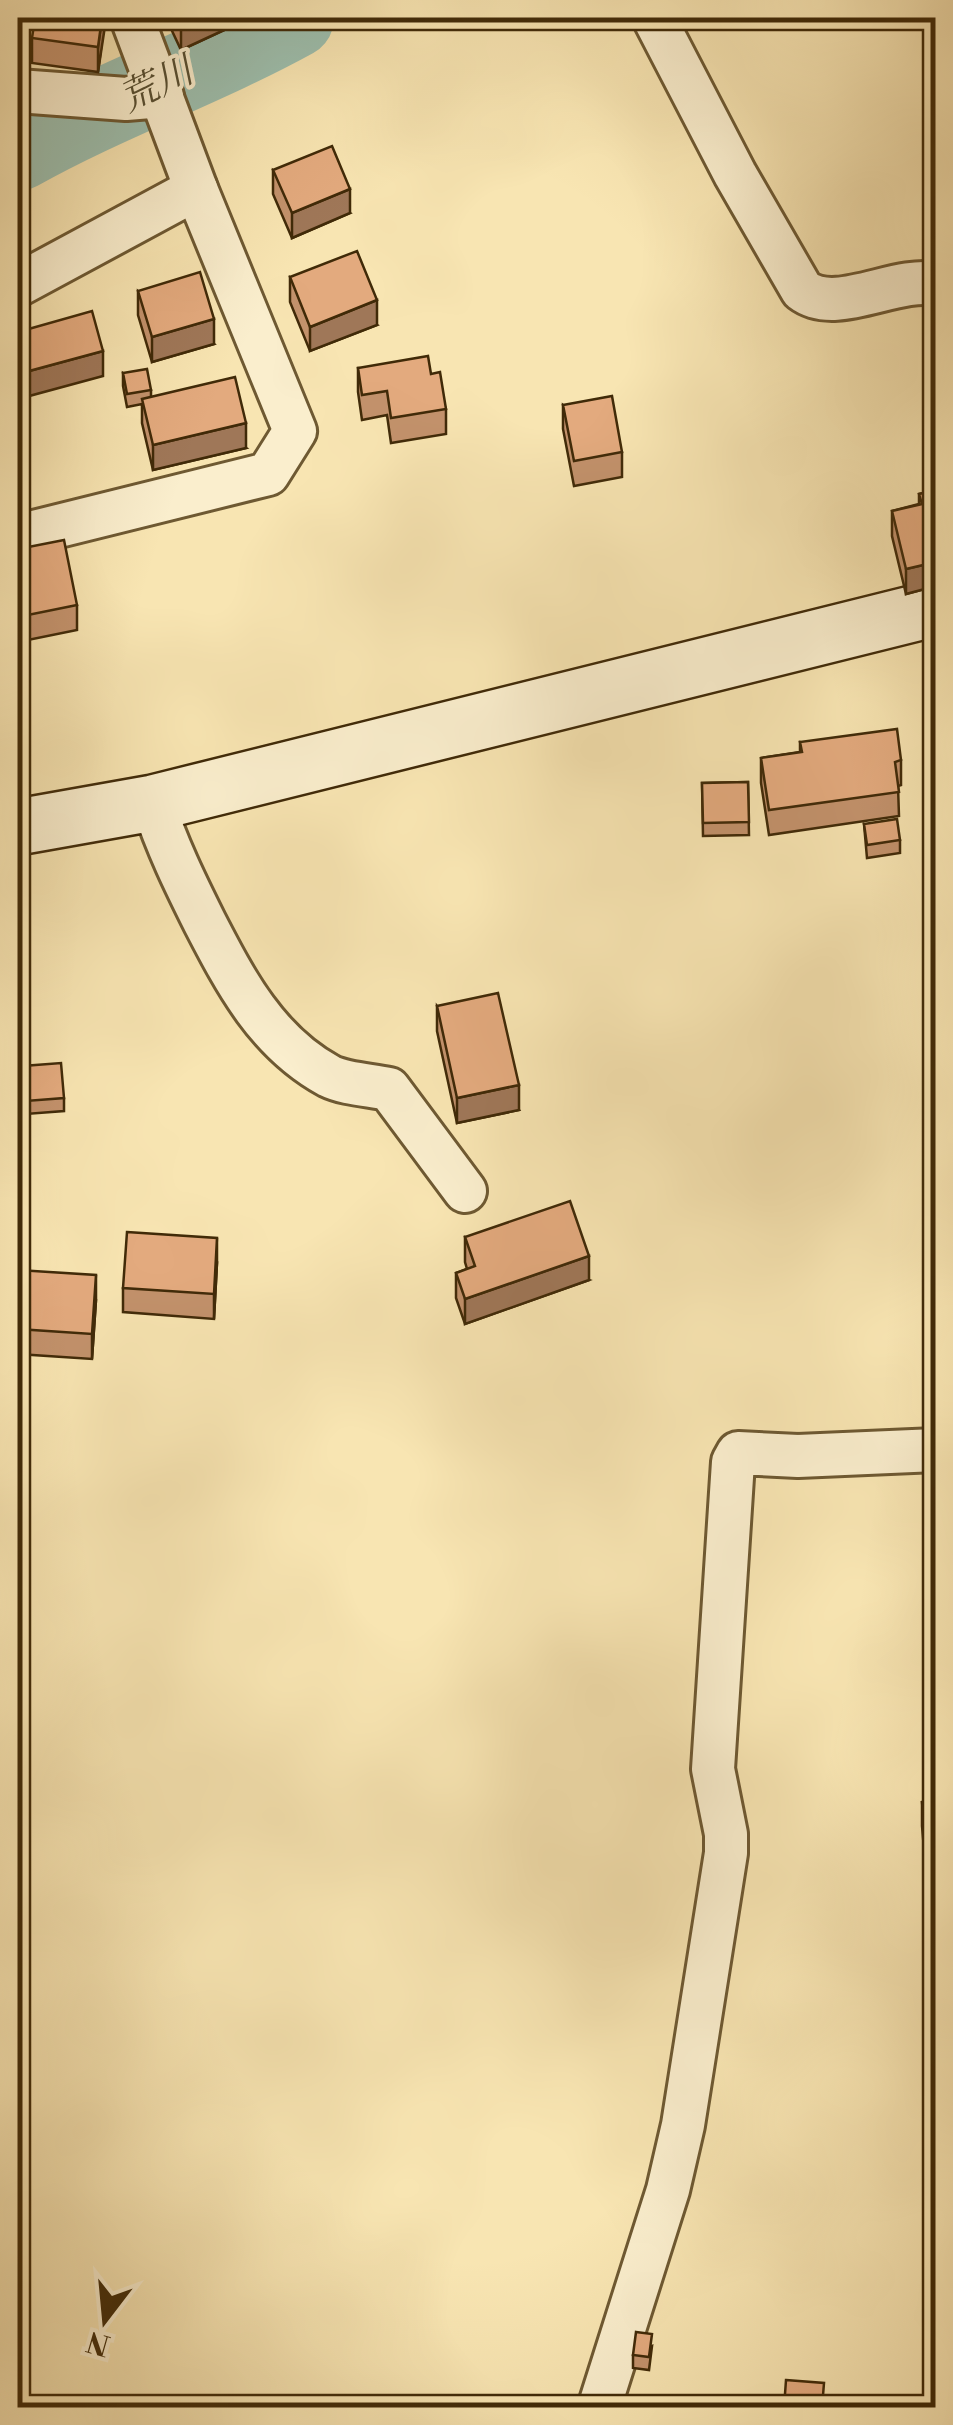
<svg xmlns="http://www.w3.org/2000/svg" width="953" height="2425" font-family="'Libre Bodoni','Noto Serif JP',serif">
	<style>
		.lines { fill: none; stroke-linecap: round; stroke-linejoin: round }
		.river { stroke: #9dbfae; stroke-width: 80 }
		.street-casing { stroke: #6e5932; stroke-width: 48 }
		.secondary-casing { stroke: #402a08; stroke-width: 60 }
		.street { stroke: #faeecd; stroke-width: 42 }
		.secondary { stroke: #faeecd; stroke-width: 55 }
		.wall { fill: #c3926c; stroke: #402a08; stroke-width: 2.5 }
		.shaded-wall { fill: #9f7758; stroke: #402a08; stroke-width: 2.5 }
		.building { fill: #e3aa7e; stroke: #402a08; stroke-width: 2.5 }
		.labels { text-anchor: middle; stroke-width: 8; stroke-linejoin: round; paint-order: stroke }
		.water-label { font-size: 38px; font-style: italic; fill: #574f32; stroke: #faeecd }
	</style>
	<rect width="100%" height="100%" fill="#f8e5b2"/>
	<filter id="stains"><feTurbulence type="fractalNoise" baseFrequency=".002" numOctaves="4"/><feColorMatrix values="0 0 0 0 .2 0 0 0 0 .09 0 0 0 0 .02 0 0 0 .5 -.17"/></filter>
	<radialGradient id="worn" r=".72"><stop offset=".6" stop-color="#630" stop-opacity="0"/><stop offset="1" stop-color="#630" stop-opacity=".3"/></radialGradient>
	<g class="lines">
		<!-- river -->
		<path class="river" d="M 18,151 C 107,101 205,67 294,18"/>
		<defs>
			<g id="street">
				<path d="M 654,18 L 735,174 L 802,290 C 836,316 895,276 936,284"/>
				<polyline points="18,91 126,99 162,96"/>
				<polyline points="18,285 196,189"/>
				<polyline points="18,536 268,474 295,431 196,189 132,18"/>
				<path d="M 153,803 C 167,846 185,883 205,923 C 236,983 267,1042 329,1076 C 345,1084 370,1085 389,1089 L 465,1191"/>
				<polyline points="599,2408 668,2190 683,2125 726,1853 726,1834 713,1769 733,1462 738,1453 798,1456 936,1450"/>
			</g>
			<polyline id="secondary" points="18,827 153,803 936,608"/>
		</defs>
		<!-- street casing -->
		<use href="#street" class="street-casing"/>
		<!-- secondary casing -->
		<use href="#secondary" class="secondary-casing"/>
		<!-- street -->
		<use href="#street" class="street"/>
		<!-- secondary -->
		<use href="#secondary" class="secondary"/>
	</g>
	<!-- wall -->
	<g class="wall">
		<polygon points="105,18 98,72 32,63 32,38"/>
		<polygon points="166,18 250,18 181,50"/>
		<polygon points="273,170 350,213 292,238 273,194"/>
		<polygon points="290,277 377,325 310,351 290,302"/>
		<polygon points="138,291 214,344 152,362 138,315"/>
		<polygon points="358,368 431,374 446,409 446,434 391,443 387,415 362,420 358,392"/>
		<polygon points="123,373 151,390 151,397 246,448 153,470 142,423 142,404 127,407 123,386"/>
		<polygon points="563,405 622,452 622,477 574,486 563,429"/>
		<polygon points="936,490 936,586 906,594 892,536 892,511 919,504 919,494"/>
		<polygon points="18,549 77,605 77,630 18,642"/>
		<polygon points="800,742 901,760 901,785 898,786 899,816 769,835 761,783 761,758 800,752"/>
		<polygon points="748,782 749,835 703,836 702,783"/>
		<polygon points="864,824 900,840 900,853 867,858"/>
		<polygon points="437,1006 519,1110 457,1123 437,1031"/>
		<polygon points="23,1066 64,1098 64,1111 26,1114"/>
		<polygon points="465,1237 589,1280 465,1324 456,1298 456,1273 467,1269 465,1262"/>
		<polygon points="217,1263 214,1319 123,1312 123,1288"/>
		<polygon points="18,1270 96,1300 92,1359 18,1354"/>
		<polygon points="936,1790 936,1872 926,1873 922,1826 922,1802 930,1801"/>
		<polygon points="652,2346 649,2370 633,2368 633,2355"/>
	</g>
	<!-- shaded-wall -->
	<g class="shaded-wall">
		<polygon points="102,18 105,18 105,26 98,72 98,47"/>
		<polygon points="197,18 250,18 181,50 181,25"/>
		<polygon points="350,189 350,213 292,238 292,213"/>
		<polygon points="377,300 377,325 310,351 310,327"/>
		<polygon points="214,319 214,344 152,362 152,337"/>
		<polygon points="103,351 103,376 18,399 18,374"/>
		<polygon points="246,423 246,448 153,470 153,445"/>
		<polygon points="936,562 936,586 906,594 906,569"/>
		<polygon points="519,1085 519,1110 457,1123 457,1098"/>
		<polygon points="217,1238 217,1263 214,1319 214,1294"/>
		<polygon points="589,1256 589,1280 465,1324 465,1299"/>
		<polygon points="96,1275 96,1300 92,1359 92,1334"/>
	</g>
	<!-- building -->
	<g class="building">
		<polygon points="35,18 102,18 98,47 32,38"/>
		<polygon points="178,18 197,18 181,25"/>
		<polygon points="332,146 350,189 292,213 273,170"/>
		<polygon points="357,251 377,300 310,327 290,277"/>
		<polygon points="200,272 214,319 152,337 138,291"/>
		<polygon points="92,311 103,351 18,374 18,332"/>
		<polygon points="428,356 431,374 440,372 446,409 391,418 387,391 362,395 358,368"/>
		<polygon points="147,369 151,390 127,394 123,373"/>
		<polygon points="235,377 246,423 153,445 142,399"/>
		<polygon points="612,396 622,452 574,461 563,405"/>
		<polygon points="936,490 936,562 906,569 892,511 922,504 919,494"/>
		<polygon points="64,540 77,605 18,617 18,549"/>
		<polygon points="897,729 901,760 895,762 899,792 769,810 761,758 802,752 800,742"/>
		<polygon points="748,782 749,822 703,823 702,783"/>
		<polygon points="897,819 900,840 867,845 864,824"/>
		<polygon points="498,993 519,1085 457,1098 437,1006"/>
		<polygon points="61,1063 64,1098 26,1101 23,1066"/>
		<polygon points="570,1201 589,1256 465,1299 456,1273 475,1266 465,1237"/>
		<polygon points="127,1232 217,1238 214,1294 123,1288"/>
		<polygon points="18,1270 96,1275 92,1334 18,1329"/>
		<polygon points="930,1790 936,1790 936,1847 926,1848 922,1802 931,1801"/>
		<polygon points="636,2332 652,2334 649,2357 633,2355"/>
		<polygon points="786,2380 824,2383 822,2408 784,2408"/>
		<polygon points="82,2396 136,2405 136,2408 80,2408"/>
		<polygon points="191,2397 222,2404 221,2408 189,2408"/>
	</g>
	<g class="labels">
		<!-- water labels -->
		<g class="water-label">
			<text transform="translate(156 84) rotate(-26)" y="13">荒川</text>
		</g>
	</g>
	<!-- margin -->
	<rect width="953" height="2425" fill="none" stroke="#f8e5b2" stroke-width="60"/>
	<rect x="20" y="20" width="913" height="2385" fill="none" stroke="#402a08" stroke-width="5"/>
	<rect x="30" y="30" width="893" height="2365" fill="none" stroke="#402a08" stroke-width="2.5"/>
	<!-- north arrow -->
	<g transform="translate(105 2320) rotate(196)" stroke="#faeecd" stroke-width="8" paint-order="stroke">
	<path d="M0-8L18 38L0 25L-18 38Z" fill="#402a08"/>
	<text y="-15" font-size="28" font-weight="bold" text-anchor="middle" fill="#402a08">N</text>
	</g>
	<rect width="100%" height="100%" filter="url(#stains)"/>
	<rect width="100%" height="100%" fill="url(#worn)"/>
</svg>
